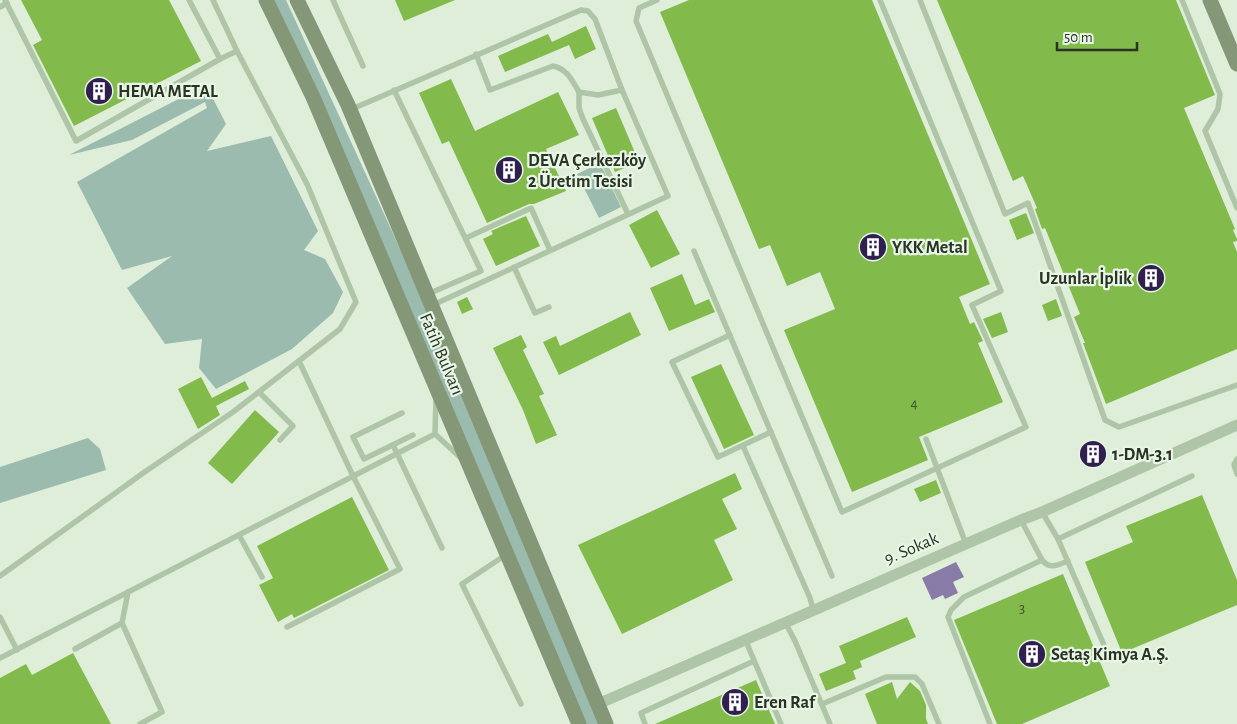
<svg xmlns="http://www.w3.org/2000/svg" width="1237" height="724" font-family="'Alegreya Sans',sans-serif">
	<style>
		.green { fill: #9bbbae }
		.water { fill: #897ba8 }
		.building { fill: #82ba4c }
		.lines { fill: none; stroke-linecap: round; stroke-linejoin: round }
		.lane { stroke: #afc5a7; stroke-width: 5.5 }
		.street { stroke: #afc5a7; stroke-width: 11 }
		.secondary { stroke: #849878; stroke-width: 15 }
		.labels { text-anchor: middle; stroke-width: 4.5; stroke-linejoin: round; paint-order: stroke }
		.number-label { font-size: 15px; fill: #415430 }
		.poi-label { font-size: 18px; font-weight: bold; fill: #2b3226; stroke: #e8f7e5; text-anchor: start }
		.street-label { font-size: 18px; fill: #2b3226; stroke: #e8f7e5 }
	</style>
	<rect width="100%" height="100%" fill="#deeed9"/>
	<!-- green -->
	<g class="green">
		<polygon points="270,0 286,0 429,312 602,724 585,724"/>
		<polygon points="206,85 226,124 207,151 271,136 318,231 304,250 325,259 343,292 333,313 292,349 216,389 199,368 202,339 165,344 127,288 172,256 122,270 77,182 207,108 205,102 132,140 69,155"/>
		<polygon points="600,163 621,207 599,218 577,174"/>
		<polygon points="88,438 100,449 106,470 0,503 0,467"/>
	</g>
	<!-- water -->
	<polygon class="water" points="956,562 964,577 953,582 958,593 945,599 943,595 932,600 922,578"/>
	<!-- building -->
	<g class="building">
		<polygon points="21,0 169,0 201,61 74,126 33,45 42,40"/>
		<polygon points="395,0 455,0 404,21"/>
		<polygon points="689,0 872,0 990,284 959,297 970,324 974,322 983,341 978,343 1003,402 919,437 928,460 852,492 784,330 835,309 820,272 787,286 770,245 759,249 660,12"/>
		<polygon points="937,0 1176,0 1215,95 1184,108 1235,229 1233,230 1237,239 1237,241 1233,242 1237,252 1237,349 1106,404 1083,343 1085,343 1074,317 1080,314 1045,228 1042,229 1035,209 1037,208 1023,176 1013,181"/>
		<polygon points="586,26 596,49 575,59 569,45 505,72 498,56 548,34 552,42"/>
		<polygon points="451,79 475,131 558,92 579,135 546,149 566,191 534,204 529,204 487,223 449,141 442,144 419,93"/>
		<polygon points="616,108 639,162 615,172 592,118"/>
		<polygon points="657,210 680,254 651,268 629,225"/>
		<polygon points="1026,213 1034,233 1017,240 1009,220"/>
		<polygon points="526,216 540,246 496,266 483,239 493,234 491,231"/>
		<polygon points="682,274 695,305 709,299 715,312 669,331 650,288"/>
		<polygon points="467,297 473,309 462,314 457,302"/>
		<polygon points="1056,299 1062,316 1048,321 1042,305"/>
		<polygon points="630,312 641,335 559,375 543,342 556,336 560,346"/>
		<polygon points="1001,312 1008,332 992,338 983,319"/>
		<polygon points="521,335 527,347 523,350 544,394 539,396 557,435 536,444 523,410 493,348"/>
		<polygon points="721,364 754,435 724,449 691,377"/>
		<polygon points="201,377 212,398 245,381 249,389 216,406 220,415 198,429 178,389"/>
		<polygon points="255,410 279,432 232,484 208,463"/>
		<polygon points="735,473 742,489 722,499 737,529 714,540 733,580 622,634 578,545"/>
		<polygon points="936,480 941,493 920,502 914,489"/>
		<polygon points="1202,495 1237,580 1237,605 1122,653 1085,562 1133,542 1126,526"/>
		<polygon points="352,497 389,570 294,618 292,614 278,622 259,585 273,578 257,546"/>
		<polygon points="1063,574 1110,686 1022,724 997,724 954,620"/>
		<polygon points="907,617 916,637 860,661 862,667 853,671 856,679 826,691 819,674 846,663 839,646"/>
		<polygon points="73,653 111,724 0,724 0,678 26,664 32,675"/>
		<polygon points="756,680 775,724 655,724"/>
		<polygon points="892,682 897,699 910,682 920,691 926,705 926,719 928,724 877,724 865,694"/>
	</g>
	<g class="lines">
		<!-- lane -->
		<g class="lane">
			<polyline points="5,0 76,141 220,59 189,0"/>
			<polyline points="213,0 237,51 220,59"/>
			<polyline points="333,0 363,66"/>
			<polyline points="657,0 639,8 636,21 842,512 1026,427 972,305 1001,291 880,0"/>
			<polyline points="920,0 1005,214 1028,203 1105,420 1119,427 1237,385"/>
			<polyline points="1182,0 1220,94 1218,109 1205,131 1237,208"/>
			<polyline points="0,7 7,3"/>
			<path d="M 476,54 L 490,90 L 553,66 C 567,69 572,80 579,92 L 598,95 L 622,90"/>
			<polyline points="394,90 481,271 428,294"/>
			<polyline points="579,92 579,108 583,119 628,214"/>
			<polyline points="352,109 581,10 588,11 595,19 622,90 668,196 433,305"/>
			<polyline points="466,238 531,208 550,250"/>
			<polyline points="694,251 832,576"/>
			<polyline points="514,267 535,313 549,307"/>
			<polyline points="730,335 672,362 718,457 771,432"/>
			<polyline points="259,392 293,426 280,440"/>
			<polyline points="436,400 435,434 462,459"/>
			<polyline points="402,413 353,437 364,459 413,435"/>
			<polyline points="926,439 966,544"/>
			<polyline points="393,445 442,548"/>
			<polyline points="743,446 810,598 813,609"/>
			<polyline points="1237,459 1234,465 1237,474"/>
			<polyline points="1042,512 1058,539 1107,652"/>
			<polyline points="239,535 262,577"/>
			<polyline points="1058,539 1192,476"/>
			<polyline points="507,554 462,584 521,704"/>
			<path d="M 1042,560 C 1050,570 1058,565 1068,561"/>
			<polyline points="0,576 146,471 233,412 340,329 356,302 307,184 237,51"/>
			<polyline points="0,617 17,650"/>
			<polyline points="785,622 795,641 830,724"/>
			<polyline points="122,623 162,712 140,724"/>
			<polyline points="287,627 400,569 353,476 299,361"/>
			<polyline points="745,639 781,724"/>
			<polyline points="75,649 122,623 128,592"/>
			<polyline points="0,658 435,434"/>
			<polyline points="822,704 886,677 915,677 922,684 939,724"/>
			<polyline points="645,724 641,713 754,661"/>
			<polyline points="990,724 948,617 951,610 964,597 1042,560 1021,520"/>
		</g>
		<!-- street -->
		<polyline class="street" points="598,704 1021,520 1042,512 1237,425"/>
		<!-- secondary -->
		<g class="secondary">
			<polyline points="266,0 313,97 579,724"/>
			<polyline points="297,0 348,105 606,724"/>
			<polyline points="1210,0 1237,64"/>
		</g>
	</g>
	<!-- icons -->
	<defs>
		<symbol id="building-disc" viewBox="-11 -11 22 22"><circle r="9.5" fill="#30204f" stroke="#e8f7e5"/><path d="M-4-6H4V6H1V3H-1V6H-4ZM-2.5-4.3h1.7v1.8h-1.7ZM.8-4.3h1.7v1.8H.8ZM-2.5-1h1.7V.8h-1.7ZM.8-1h1.7V.8H.8Z" fill="#fff"/></symbol>
	</defs>
	<g fill-rule="evenodd">
		<use href="#building-disc" x="83" y="75" width="32" height="32"/>
		<use href="#building-disc" x="493" y="154" width="32" height="32"/>
		<use href="#building-disc" x="857" y="231" width="32" height="32"/>
		<use href="#building-disc" x="1135" y="262" width="32" height="32"/>
		<use href="#building-disc" x="1077" y="438" width="32" height="32"/>
		<use href="#building-disc" x="1016" y="638" width="32" height="32"/>
		<use href="#building-disc" x="719" y="686" width="32" height="32"/>
	</g>
	<g class="labels">
		<!-- number labels -->
		<g class="number-label">
			<text x="914" y="408">4</text>
			<text x="1022" y="613">3</text>
		</g>
		<!-- poi labels -->
		<g class="poi-label">
			<text x="118" y="97">HEMA METAL</text>
			<text x="528" y="166">DEVA Çerkezköy<tspan x="528" dy="21">2 Üretim Tesisi</tspan></text>
			<text x="892" y="253">YKK Metal</text>
			<text x="1132" y="284" text-anchor="end">Uzunlar İplik</text>
			<text x="1112" y="460">1-DM-3.1</text>
			<text x="1051" y="660">Setaş Kimya A.Ş.</text>
			<text x="754" y="708">Eren Raf</text>
		</g>
		<!-- street labels -->
		<g class="street-label">
			<text transform="translate(442 354) rotate(67)" y="6">Fatih Bulvarı</text>
			<text transform="translate(911 548) rotate(-23)" y="6">9. Sokak</text>
		</g>
	</g>
	<!-- scale -->
	<path d="M1057 42v8h80v-8" fill="none" stroke="#2b3226" stroke-width="2.5"/>
	<text x="1064" y="42" font-size="15" fill="#2b3226" stroke="#e8f7e5" stroke-width="4" paint-order="stroke">50 m</text>
</svg>
